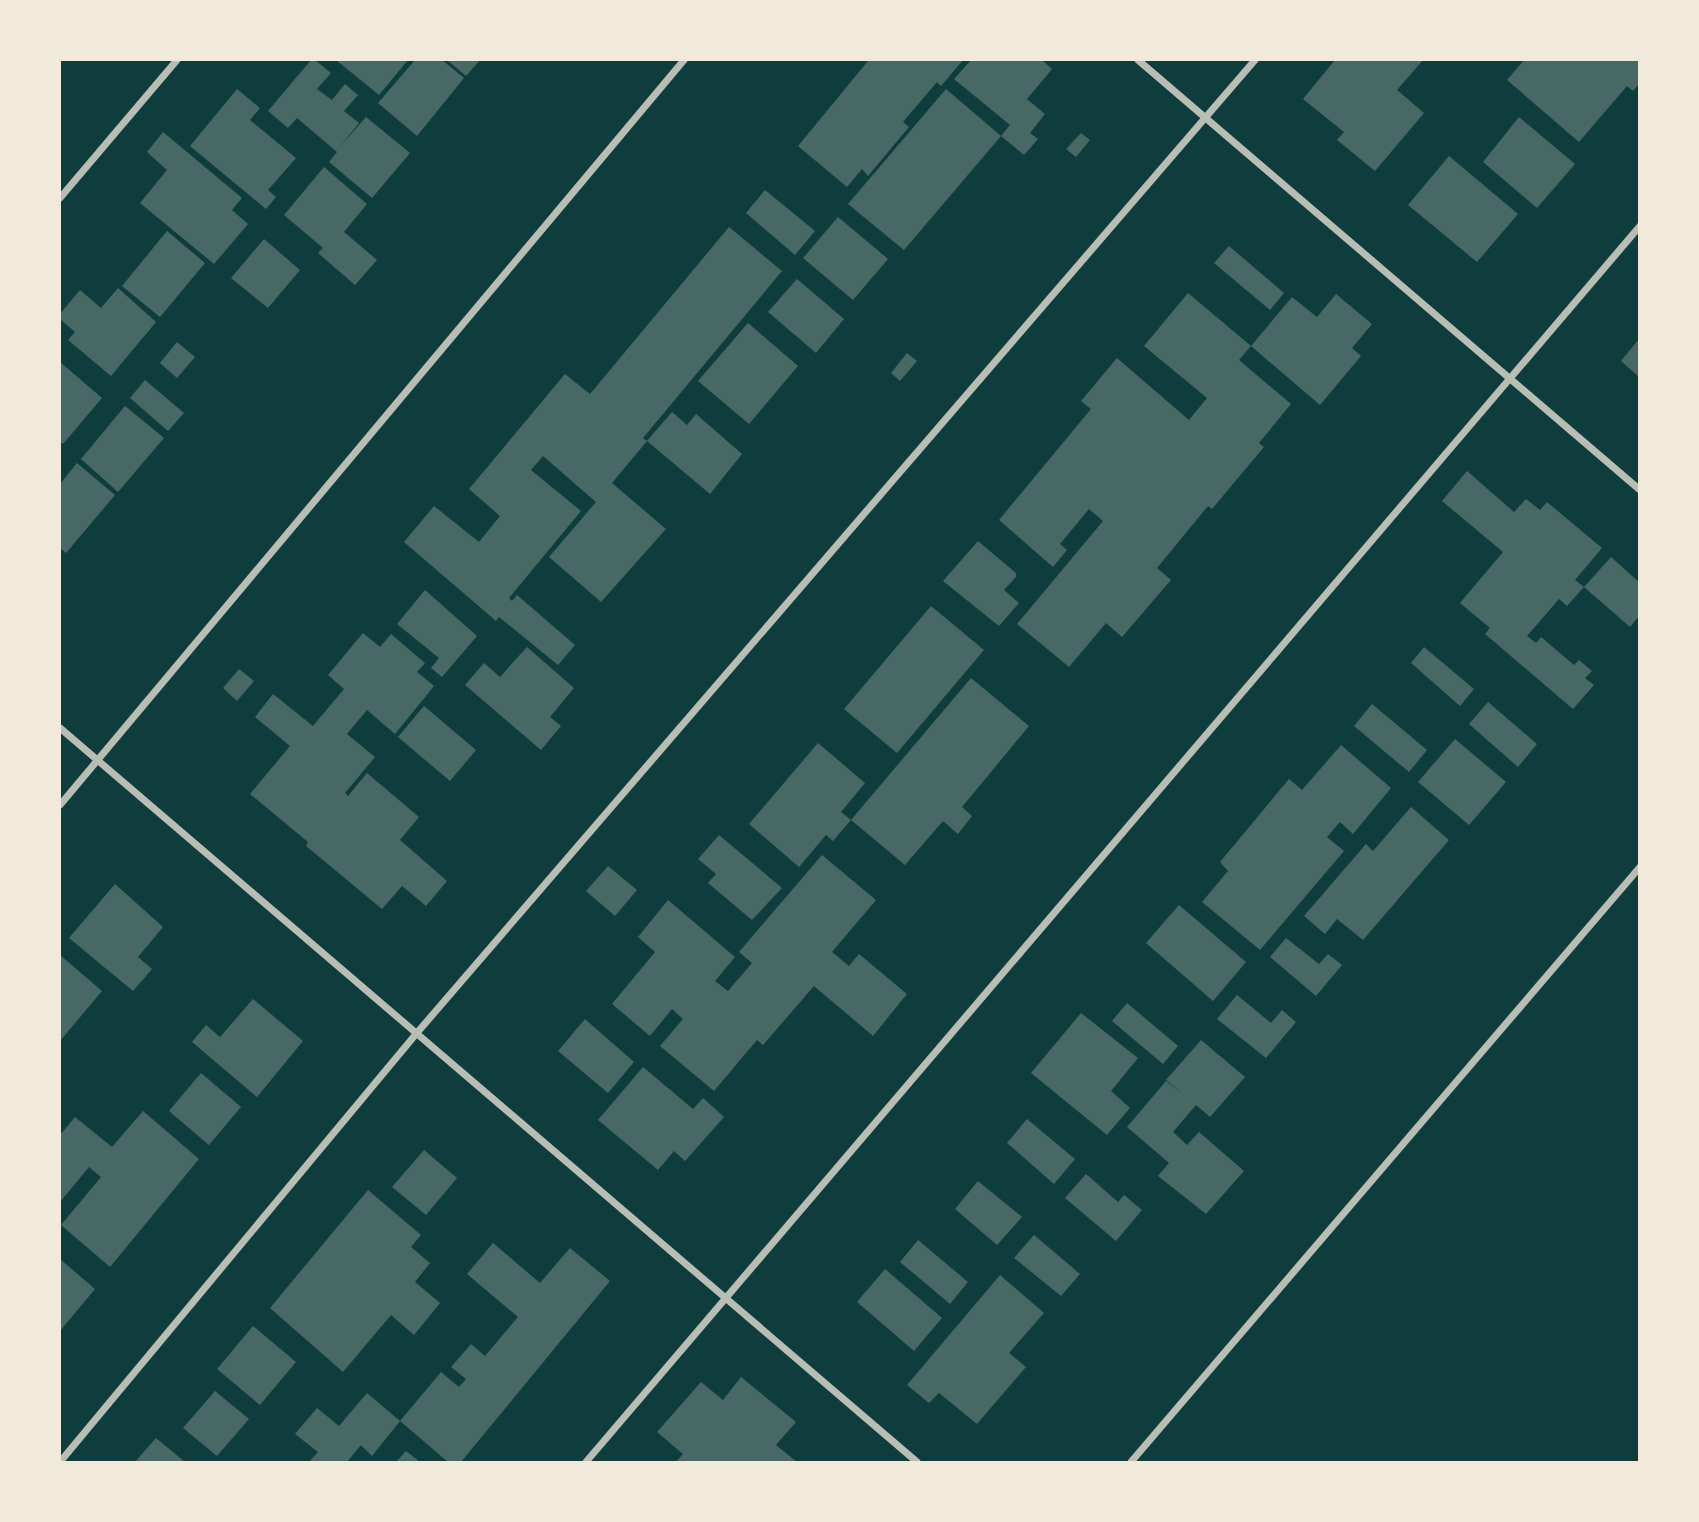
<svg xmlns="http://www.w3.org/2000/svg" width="1699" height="1522" font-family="'Fira Sans',sans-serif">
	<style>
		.building { fill: #486865 }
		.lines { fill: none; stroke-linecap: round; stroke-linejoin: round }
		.minor { stroke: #b8beb3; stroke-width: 7 }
	</style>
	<rect width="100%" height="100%" fill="#0f3d3e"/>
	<!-- building -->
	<g class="building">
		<polygon points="311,60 315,60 331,73 317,89 332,100 345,84 358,95 344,111 359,123 339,148 366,117 410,153 372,198 329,162 337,152 297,118 288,128 268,111"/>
		<polygon points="336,60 408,60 379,95"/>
		<polygon points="415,60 442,60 464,78 417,136 378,103"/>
		<polygon points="447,60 480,60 466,76"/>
		<polygon points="866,60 963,60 941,86 937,82 903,122 909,127 868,176 862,169 847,187 798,146 868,61"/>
		<polygon points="971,60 1042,60 1052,69 1027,99 1045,114 1030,133 1038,139 1024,155 1001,136 1010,125 954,79"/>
		<polygon points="1335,60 1423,60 1397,90 1424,113 1375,171 1337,140 1344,132 1303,99"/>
		<polygon points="1524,60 1639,60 1639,84 1633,91 1627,86 1579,142 1507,80"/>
		<polygon points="237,89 260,108 250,120 296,158 268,190 276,197 266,209 190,146"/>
		<polygon points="946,89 1001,136 904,250 848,204"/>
		<polygon points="1519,117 1575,164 1537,208 1483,162"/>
		<polygon points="163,132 242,198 232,210 248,224 214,264 140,203 167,170 147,152"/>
		<polygon points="1081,133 1090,140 1076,157 1066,149"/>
		<polygon points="1449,156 1518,214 1477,262 1408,205"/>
		<polygon points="324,167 367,204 344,232 377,260 355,285 318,253 323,248 284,215"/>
		<polygon points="765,190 815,231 795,255 746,213"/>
		<polygon points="838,217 888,259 853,300 803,258"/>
		<polygon points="729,227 782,271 643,438 647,441 612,483 666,529 601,602 549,557 596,502 543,456 531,470 581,511 509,598 512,601 517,595 575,645 558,665 499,617 496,621 404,542 434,506 479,542 500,516 469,489 565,374 590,394"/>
		<polygon points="167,231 205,263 160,317 122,286"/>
		<polygon points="264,239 300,270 268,308 231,278"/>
		<polygon points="1229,246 1284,293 1270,310 1214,263"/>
		<polygon points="797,279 844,319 816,353 768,312"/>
		<polygon points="118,288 156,322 111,376 68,340 75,332 60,319 60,314 80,290 101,308"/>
		<polygon points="1188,293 1251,346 1239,360 1291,404 1259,443 1264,447 1212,509 1208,506 1157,568 1171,580 1122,637 1106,623 1069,667 1017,624 1103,521 1089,509 1060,544 1067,550 1053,567 999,520 1091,409 1081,401 1117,358 1189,420 1207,398 1144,346"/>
		<polygon points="1336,294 1372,324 1352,348 1361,356 1320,405 1251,346 1292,297 1317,317"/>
		<polygon points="748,323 798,366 749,424 698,381"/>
		<polygon points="1639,339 1639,377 1621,361"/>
		<polygon points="177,342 195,357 177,378 160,363"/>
		<polygon points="907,353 917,361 900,381 891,373"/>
		<polygon points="60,362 102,398 63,444 60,441"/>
		<polygon points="145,380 184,413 168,431 130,398"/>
		<polygon points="125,406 164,438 118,492 81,459"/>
		<polygon points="672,412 687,425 696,414 742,454 710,494 647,441"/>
		<polygon points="77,463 115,495 66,553 60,548 60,484"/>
		<polygon points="1467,471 1514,512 1526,499 1540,510 1547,502 1602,548 1575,580 1584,587 1567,606 1559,599 1527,636 1536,643 1541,637 1574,665 1579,660 1592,671 1585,678 1594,685 1573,709 1485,634 1490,628 1460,603 1503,552 1442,501"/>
		<polygon points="978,541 1016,573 1016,577 1004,590 1019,603 999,626 943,581"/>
		<polygon points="1611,557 1639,582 1639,616 1630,627 1584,587"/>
		<polygon points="425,590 477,636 442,677 431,668 439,658 397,624"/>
		<polygon points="931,606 984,650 897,753 844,709"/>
		<polygon points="363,633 380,647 391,634 425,663 417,672 434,686 395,734 367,710 347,734 375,757 345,793 348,796 367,773 419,817 400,840 447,881 426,906 402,886 382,909 306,846 308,842 250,794 290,746 255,717 273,694 313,726 344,689 328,675"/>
		<polygon points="527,647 574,688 550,717 561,726 541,750 465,685 484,663 500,677"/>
		<polygon points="1424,647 1474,689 1460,706 1411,663"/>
		<polygon points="239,669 254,681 237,701 223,688"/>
		<polygon points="971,678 1029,726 962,807 972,816 958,834 943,821 905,865 851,820"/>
		<polygon points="1488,702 1537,744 1518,767 1469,724"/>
		<polygon points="1372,704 1427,750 1409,772 1354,726"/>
		<polygon points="424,706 476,750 450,781 398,737"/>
		<polygon points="1455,739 1506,782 1469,825 1418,782"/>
		<polygon points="818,743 865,783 841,812 851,820 833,841 826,835 799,867 749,824"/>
		<polygon points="1341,745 1391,788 1353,834 1340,822 1327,837 1344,851 1260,950 1202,902 1228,871 1220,862 1289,779 1302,790"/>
		<polygon points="1411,807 1449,840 1363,940 1337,919 1325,934 1304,916 1366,844 1373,851"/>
		<polygon points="719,835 782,888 752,920 708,883 716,874 698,859"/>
		<polygon points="822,855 876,900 832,952 849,966 859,954 907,994 873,1036 814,986 763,1045 757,1040 714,1091 660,1046 683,1019 672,1009 650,1036 612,1004 655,952 638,937 668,900 735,957 715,981 728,991 752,963 739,952"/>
		<polygon points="608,866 637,890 615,916 586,891"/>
		<polygon points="115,884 163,927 138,957 152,969 133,991 69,938"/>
		<polygon points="1179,905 1246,962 1213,1001 1146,943"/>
		<polygon points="1286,938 1319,964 1328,954 1342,965 1316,996 1270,957"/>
		<polygon points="60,955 102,991 60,1041"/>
		<polygon points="1237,995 1271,1023 1282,1010 1296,1022 1266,1058 1217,1019"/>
		<polygon points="253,999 303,1041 257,1097 192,1042 206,1025 220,1037"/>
		<polygon points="1127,1003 1178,1046 1163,1064 1112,1021"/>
		<polygon points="1081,1013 1138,1058 1111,1091 1130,1108 1107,1135 1031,1073"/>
		<polygon points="585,1019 634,1062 608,1093 558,1051"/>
		<polygon points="1201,1040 1245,1077 1210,1117 1196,1105 1173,1132 1187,1145 1199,1132 1244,1171 1206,1214 1158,1176 1169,1163 1127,1127 1166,1081 1184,1095 1166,1080"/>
		<polygon points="643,1067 693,1109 703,1098 724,1117 685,1161 674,1151 658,1170 598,1120"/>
		<polygon points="201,1073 241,1107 209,1145 169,1111"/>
		<polygon points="143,1111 199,1159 110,1267 61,1225 101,1177 89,1167 60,1202 60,1135 75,1117 112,1147"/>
		<polygon points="1027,1119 1075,1159 1054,1184 1007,1143"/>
		<polygon points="424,1150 457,1178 426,1215 392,1187"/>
		<polygon points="1086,1174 1118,1202 1124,1195 1142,1210 1116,1241 1065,1198"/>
		<polygon points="978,1181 1022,1217 997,1245 955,1209"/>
		<polygon points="368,1190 421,1235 411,1247 430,1263 415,1282 440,1303 414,1335 391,1315 343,1372 270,1308"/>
		<polygon points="1034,1235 1080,1274 1061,1296 1014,1258"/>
		<polygon points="918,1240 968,1282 950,1304 900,1262"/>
		<polygon points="493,1243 540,1283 570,1248 610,1281 461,1462 448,1462 400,1421 441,1372 459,1387 466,1379 451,1367 471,1344 485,1356 518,1317 467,1274"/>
		<polygon points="60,1259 95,1289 60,1331"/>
		<polygon points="885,1269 942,1318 914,1351 857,1302"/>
		<polygon points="1000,1275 1044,1313 1009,1353 1026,1367 977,1424 939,1393 929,1403 907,1385"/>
		<polygon points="253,1326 296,1362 260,1405 217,1369"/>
		<polygon points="741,1377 796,1422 776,1445 797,1462 676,1462 683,1454 657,1432 701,1382 723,1400"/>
		<polygon points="215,1391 249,1419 217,1456 183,1428"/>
		<polygon points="367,1393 400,1421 372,1456 361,1445 347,1462 309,1462 318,1452 295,1434 317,1408 339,1426"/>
		<polygon points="156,1438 185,1462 135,1462"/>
		<polygon points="406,1451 420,1462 396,1462"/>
	</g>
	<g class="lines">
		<!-- minor -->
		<g class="minor">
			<polyline points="1138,60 1640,490"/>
			<polyline points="60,198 177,60"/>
			<polyline points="60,728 917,1462"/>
			<polyline points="60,805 684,60"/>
			<polyline points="60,1462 416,1034 1255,60"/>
			<polyline points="586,1462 1640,226"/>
			<polyline points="1131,1462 1640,867"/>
		</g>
	</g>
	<!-- border -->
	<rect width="1699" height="1522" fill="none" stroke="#f1e9da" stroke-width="122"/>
</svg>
